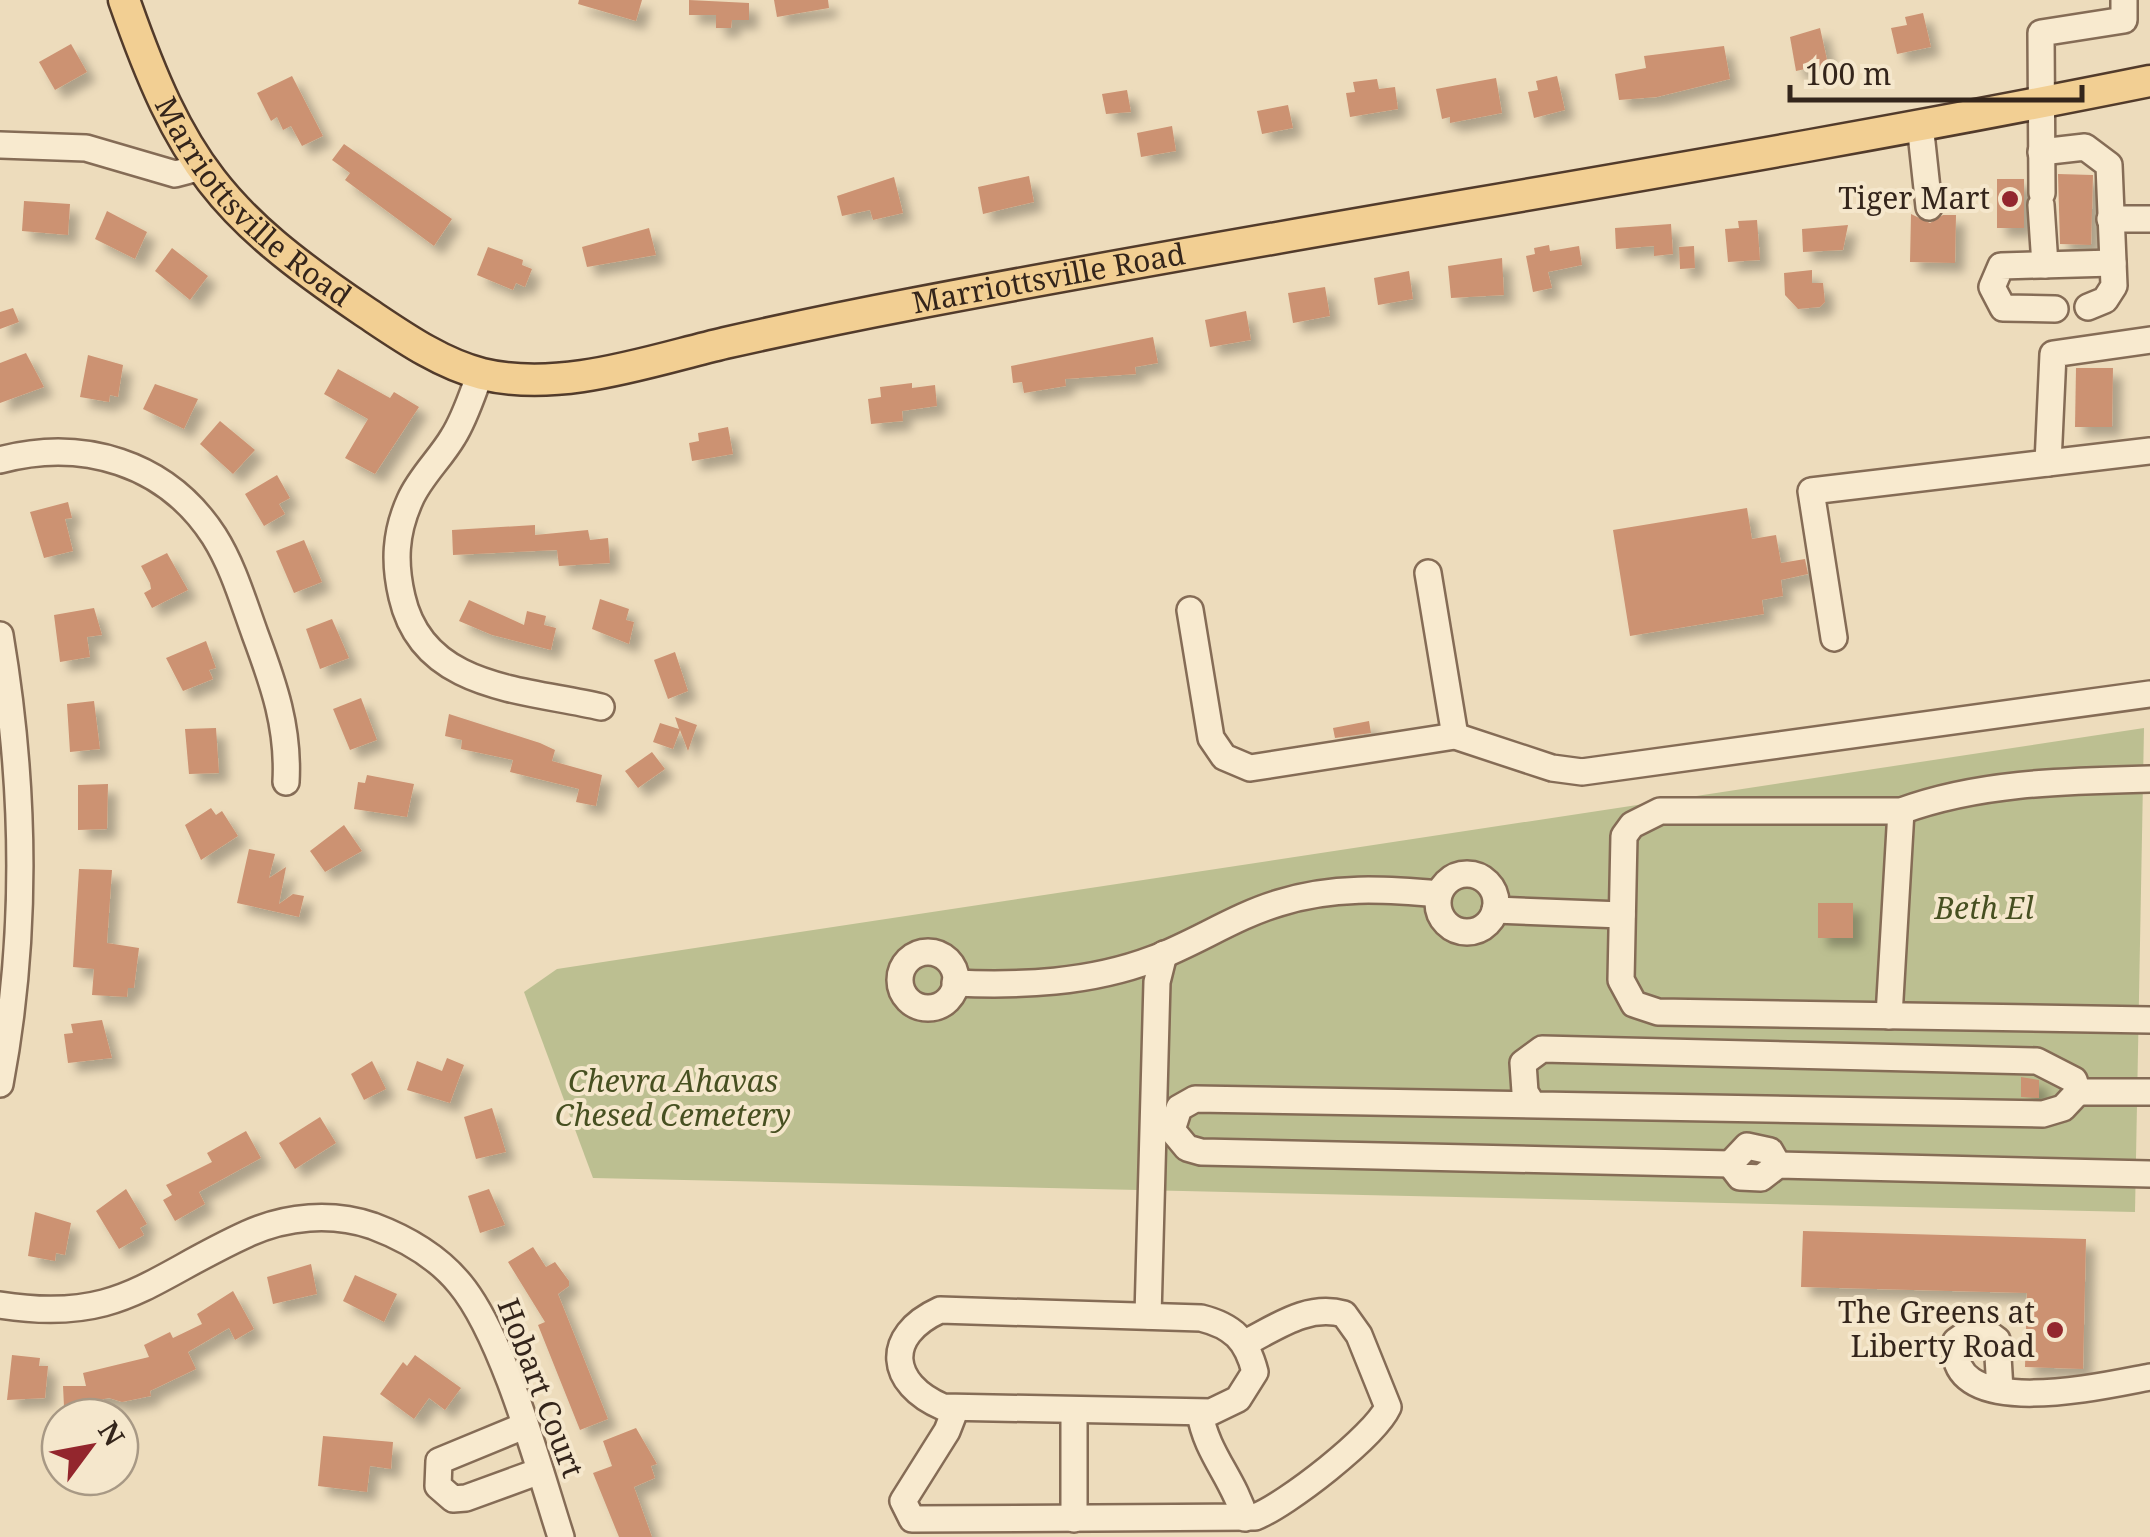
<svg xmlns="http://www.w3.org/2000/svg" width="2150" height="1537" font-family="'Noto Serif',serif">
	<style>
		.cemetery { fill: #bcbf91 }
		.building { fill: #cc9272; filter: url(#shadow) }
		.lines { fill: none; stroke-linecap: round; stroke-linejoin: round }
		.minor-casing { stroke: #856c56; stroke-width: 30 }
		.major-casing { stroke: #523b2b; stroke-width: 35 }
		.minor { stroke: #f8eacf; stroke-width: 25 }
		.major { stroke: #f2cf93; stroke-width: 30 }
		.poi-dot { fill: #93262d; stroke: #f5e7cc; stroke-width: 4 }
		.labels { text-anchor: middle; stroke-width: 8; stroke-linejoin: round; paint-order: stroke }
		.street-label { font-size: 30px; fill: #34251b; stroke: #f5e7cc }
		.poi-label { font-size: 30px; fill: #34251b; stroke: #f5e7cc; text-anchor: end }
		.park-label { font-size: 30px; font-style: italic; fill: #475021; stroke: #f5e7cc }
	</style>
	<defs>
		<filter id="shadow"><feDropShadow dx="9" dy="9" stdDeviation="5" flood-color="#0004"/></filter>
	</defs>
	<rect width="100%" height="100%" fill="#eddcbc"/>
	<!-- cemetery -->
	<polygon class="cemetery" points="2144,728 2135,1212 593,1178 524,992 557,969"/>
	<!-- building -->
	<g class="building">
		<polygon points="579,0 642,0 636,21 578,4"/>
		<polygon points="689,0 749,3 749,20 732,20 731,28 716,28 716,15 689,15"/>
		<polygon points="774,0 828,0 829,8 777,17"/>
		<polygon points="1923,13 1931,47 1897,54 1891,28 1907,25 1905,17"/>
		<polygon points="1820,28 1828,64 1796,71 1790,37"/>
		<polygon points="71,44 87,72 55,90 39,62"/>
		<polygon points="1724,46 1730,79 1657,97 1619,100 1615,74 1646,68 1644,56"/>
		<polygon points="292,76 323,136 302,146 291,126 283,130 277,117 271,121 257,93"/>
		<polygon points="1557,76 1565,110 1534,118 1528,92 1538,90 1536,81"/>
		<polygon points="1496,78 1502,113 1450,123 1450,117 1442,119 1436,89"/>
		<polygon points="1377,79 1379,89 1395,87 1398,109 1350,117 1346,93 1355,92 1353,82"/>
		<polygon points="1127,90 1131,112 1106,114 1102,94"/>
		<polygon points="1288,105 1293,128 1262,134 1257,111"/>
		<polygon points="1172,126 1176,151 1141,157 1137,133"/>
		<polygon points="344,144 452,219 434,246 345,180 350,173 332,160"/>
		<polygon points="2058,174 2093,175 2091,245 2060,244"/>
		<polygon points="1029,176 1034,202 983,214 978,187"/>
		<polygon points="894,177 903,213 873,220 870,210 842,216 837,196"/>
		<rect x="1997" y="179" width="27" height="49"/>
		<polygon points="24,201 70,204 68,235 22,231"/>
		<polygon points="107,211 147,232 135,259 95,239"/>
		<polygon points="1911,214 1930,223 1943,215 1956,215 1955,263 1910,262"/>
		<polygon points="1757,220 1760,260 1728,262 1725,229 1739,228 1738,221"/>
		<polygon points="1671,224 1673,254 1654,256 1654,246 1616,249 1615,228"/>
		<polygon points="1848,225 1843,250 1803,252 1802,229"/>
		<polygon points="649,228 656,255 587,267 582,247"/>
		<polygon points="1549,245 1550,251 1579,246 1582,265 1548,272 1552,288 1533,292 1526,256 1535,254 1534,248"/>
		<polygon points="1694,246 1695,268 1680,269 1679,247"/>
		<polygon points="488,247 523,260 522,265 532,269 525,287 516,283 513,290 477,275"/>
		<polygon points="172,248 208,276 190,300 155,271"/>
		<polygon points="1502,258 1504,295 1451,298 1448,266"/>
		<polygon points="1812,270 1812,283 1823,283 1825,302 1820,307 1798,309 1785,295 1784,273"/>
		<polygon points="1409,271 1413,299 1378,305 1374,278"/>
		<polygon points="1325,287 1330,316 1293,323 1288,293"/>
		<polygon points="13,308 19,322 0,329 0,312"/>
		<polygon points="1246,311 1251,340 1210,347 1205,320"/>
		<polygon points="1153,337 1158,363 1135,367 1136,374 1065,379 1066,386 1024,393 1022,382 1013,383 1011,366"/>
		<polygon points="26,353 44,387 0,403 0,363"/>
		<polygon points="88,355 123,365 118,397 110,395 109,402 80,397"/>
		<polygon points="2076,368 2113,368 2112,427 2075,427"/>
		<polygon points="338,369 390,398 394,392 419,407 375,474 345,458 368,419 324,394"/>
		<polygon points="912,383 912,388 935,385 937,406 902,411 903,421 871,424 868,399 881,397 880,387"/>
		<polygon points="155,384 198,399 184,429 143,409"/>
		<polygon points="220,421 255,450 233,474 200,444"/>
		<polygon points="728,427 733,454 692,461 689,443 699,441 698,433"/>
		<polygon points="277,475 290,498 279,504 285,514 264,526 245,494"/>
		<polygon points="68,502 72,518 65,519 73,551 44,558 30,512"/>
		<polygon points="1747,508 1752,539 1776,535 1781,563 1805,559 1808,574 1781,580 1783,596 1762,600 1764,614 1630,636 1613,530"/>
		<polygon points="535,525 535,535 588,530 590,540 608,538 610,563 559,566 557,550 453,555 452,530"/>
		<polygon points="304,540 322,582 294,593 276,551"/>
		<polygon points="167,553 188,590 152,608 144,593 151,589 150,583 141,566"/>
		<polygon points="600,599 629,609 626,620 634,622 629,644 592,629"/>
		<polygon points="469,600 524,625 527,611 546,616 544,625 556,628 551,650 492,635 459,621"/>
		<polygon points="94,608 102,635 87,637 90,657 60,662 54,615"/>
		<polygon points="332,619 349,658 320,669 306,629"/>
		<polygon points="206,641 216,668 209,670 213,679 183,691 166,658"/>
		<polygon points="675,652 688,691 668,699 654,660"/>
		<polygon points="361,698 377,740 350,750 333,709"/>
		<polygon points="94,701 100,749 70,752 67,704"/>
		<polygon points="449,714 540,743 555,750 552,761 602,775 596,806 576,802 579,789 510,772 513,760 461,749 462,740 445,736"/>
		<polygon points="675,717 697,725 688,751 680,730 673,749 653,742 660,723 679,729"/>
		<polygon points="1369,721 1371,733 1335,738 1333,728"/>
		<polygon points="216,728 219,773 189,774 185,729"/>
		<polygon points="652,752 665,769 638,788 625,771"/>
		<polygon points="367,775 414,784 407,817 354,809 358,782 365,783"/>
		<polygon points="108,784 107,829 78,830 78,785"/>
		<polygon points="211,808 216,815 222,811 238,836 201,860 185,825"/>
		<polygon points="344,825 362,851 325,872 310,851"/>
		<polygon points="249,849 275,854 269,878 286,867 279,904 293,894 304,896 299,917 237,903"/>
		<polygon points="79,869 112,870 107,943 139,948 134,988 128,988 127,997 92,995 94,969 73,967"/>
		<rect x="1818" y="903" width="35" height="35"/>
		<polygon points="102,1020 112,1058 68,1063 64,1034 73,1033 71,1024"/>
		<polygon points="447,1058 464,1065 450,1103 407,1090 417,1061 442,1071"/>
		<polygon points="372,1061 386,1089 364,1100 351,1074"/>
		<polygon points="2021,1077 2039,1080 2039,1098 2021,1097"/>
		<polygon points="492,1108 506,1152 476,1159 464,1117"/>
		<polygon points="320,1117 336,1143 295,1169 279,1143"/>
		<polygon points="246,1131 261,1158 199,1192 205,1204 175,1221 163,1200 172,1195 166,1185 212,1162 207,1153"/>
		<polygon points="126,1189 147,1224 140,1228 144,1235 119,1249 96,1211"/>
		<polygon points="489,1189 505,1225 480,1233 468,1196"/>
		<polygon points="35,1212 71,1223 65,1255 56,1253 55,1261 28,1256"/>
		<polygon points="1803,1231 2086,1239 2083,1369 2025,1367 2027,1293 1801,1287"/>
		<polygon points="533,1247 546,1267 555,1262 569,1281 569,1286 558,1294 608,1419 580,1430 538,1325 545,1322 508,1262"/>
		<polygon points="311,1264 317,1294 273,1304 267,1277"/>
		<polygon points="355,1275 397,1294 384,1322 343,1301"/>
		<polygon points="233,1291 254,1329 235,1340 229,1328 188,1352 196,1369 150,1391 151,1396 122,1402 109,1398 64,1407 63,1386 86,1386 83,1373 149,1357 144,1345 170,1332 173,1338 202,1324 197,1314"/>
		<polygon points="12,1355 40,1358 39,1366 48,1366 45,1398 7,1400"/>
		<polygon points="415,1355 461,1388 445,1410 429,1398 414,1419 380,1394 403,1362 407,1366"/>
		<polygon points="636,1428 657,1464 651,1466 655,1478 634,1487 652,1537 619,1537 593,1473 612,1466 603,1441"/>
		<polygon points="323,1436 393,1442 391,1469 370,1466 367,1492 318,1486"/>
	</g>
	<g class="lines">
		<defs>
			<g id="minor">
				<polyline points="1920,124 1929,207"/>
				<polyline points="0,145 86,148 175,174 198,168"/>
				<polyline points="2041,152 2085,147 2109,165 2114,286 2105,300 2088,307"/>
				<polyline points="2042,193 2041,33 2124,20 2124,0"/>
				<polyline points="2041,205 2045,265"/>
				<polyline points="2110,219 2150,219"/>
				<polyline points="2055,309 2003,308 1992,287 2001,266 2113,263"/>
				<path d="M 480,374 C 472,395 465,418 453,437 C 440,459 420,477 410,500 C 395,533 394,563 402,597 C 423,690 524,689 601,707"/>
				<path d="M 0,460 C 82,438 166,462 214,536 C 233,566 243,601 255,634 C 274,685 289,728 286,782"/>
				<polyline points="2048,463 2053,354 2150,340"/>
				<polyline points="1428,573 1455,736"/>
				<polyline points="1190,610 1211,738 1224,757 1250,768 1455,736 1552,768 1582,772 2150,694"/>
				<path d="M 0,635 C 25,784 28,935 0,1084"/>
				<polyline points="1834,638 1811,491 2150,451"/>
				<path d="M 2150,779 C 2067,781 1980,782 1901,811 L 1660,811 L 1632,825 L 1624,836 L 1621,980 L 1634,1004 L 1658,1012 L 2150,1020"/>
				<circle cx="1467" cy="903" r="29"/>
				<polyline points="1495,910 1622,915"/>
				<circle cx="928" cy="980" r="28"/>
				<path d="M 955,983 C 1020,986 1090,983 1153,959 C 1196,943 1235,916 1279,903 C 1333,886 1384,889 1439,894"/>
				<polyline points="1889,1016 1901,811"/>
				<polyline points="2078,1092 2150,1092"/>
				<polyline points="1533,1105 1525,1092 1523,1063 1542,1049 2037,1061 2074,1080 2078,1092 2063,1108 2043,1114 1195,1099 1179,1108 1172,1130 1187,1148 1201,1152 1730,1164"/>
				<polyline points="1730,1164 1740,1177 1761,1178 1778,1165 2150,1174"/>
				<polyline points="1730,1164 1747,1146 1770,1151 1778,1165"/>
				<path d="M 0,1305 C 119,1324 148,1279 247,1234 C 286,1216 332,1212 373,1226 C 405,1238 438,1257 460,1284 C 504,1337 539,1469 561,1537"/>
				<path d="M 940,1310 L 1201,1318 C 1233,1326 1247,1340 1255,1372 L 1238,1399 L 1211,1412 L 943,1407 C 889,1384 883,1336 940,1310 Z"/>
				<polyline points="1148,1316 1157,982 1164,954"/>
				<path d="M 2000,1390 L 1997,1340 C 1983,1328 1970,1330 1956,1341 C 1944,1424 2106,1385 2150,1377"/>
				<path d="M 956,1408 L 947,1431 L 903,1501 L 912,1519 L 1255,1517 C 1286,1505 1374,1437 1388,1407 L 1359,1335 L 1344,1314 C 1307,1304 1277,1327 1245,1343"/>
				<path d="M 1200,1413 C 1206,1453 1234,1479 1245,1518"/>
				<polyline points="524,1426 439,1461 438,1486 453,1499 466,1498 540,1471"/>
				<polyline points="1074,1519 1074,1412"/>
			</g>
			<g id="major">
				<path id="s1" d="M 124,0 C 181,163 220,214 364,311 C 400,335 439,363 482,374 C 561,393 649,361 725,343 C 787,329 849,316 912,304 C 1324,225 1739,164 2150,81"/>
			</g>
		</defs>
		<!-- minor casing -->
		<use href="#minor" class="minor-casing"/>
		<!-- major casing -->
		<use href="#major" class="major-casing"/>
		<!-- minor -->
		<use href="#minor" class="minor"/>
		<!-- major -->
		<use href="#major" class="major"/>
	</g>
	<!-- markers -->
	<g class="poi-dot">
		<circle cx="2010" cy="199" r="10"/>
		<circle cx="2055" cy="1330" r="10"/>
	</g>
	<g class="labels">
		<!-- street labels -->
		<g class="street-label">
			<text dy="10" stroke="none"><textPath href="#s1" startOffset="245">Marriottsville Road</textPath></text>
			<text dy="10" stroke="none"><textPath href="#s1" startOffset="1115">Marriottsville Road</textPath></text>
			<text transform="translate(540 1388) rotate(69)" y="10">Hobart Court</text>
		</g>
		<!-- poi labels -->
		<g class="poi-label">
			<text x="1990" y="209">Tiger Mart</text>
			<text x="2035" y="1323">The Greens at<tspan x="2035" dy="34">Liberty Road</tspan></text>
		</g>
		<!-- park labels -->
		<g class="park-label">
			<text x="1984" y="919">Beth El</text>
			<text x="673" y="1092">Chevra Ahavas<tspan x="673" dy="34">Chesed Cemetery</tspan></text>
		</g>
	</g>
	<!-- north arrow -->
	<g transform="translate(90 1447) rotate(58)"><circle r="48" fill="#f5e7cc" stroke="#a89985" stroke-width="2.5"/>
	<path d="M0-8L18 38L0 25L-18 38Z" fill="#93262d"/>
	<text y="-15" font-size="28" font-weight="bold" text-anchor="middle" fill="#34251b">N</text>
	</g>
	<!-- scale -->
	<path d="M1790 85v15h292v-15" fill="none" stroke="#34251b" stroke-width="5"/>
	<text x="1805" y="85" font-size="30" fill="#34251b" stroke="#f5e7cc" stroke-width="8" paint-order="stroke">100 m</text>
</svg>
